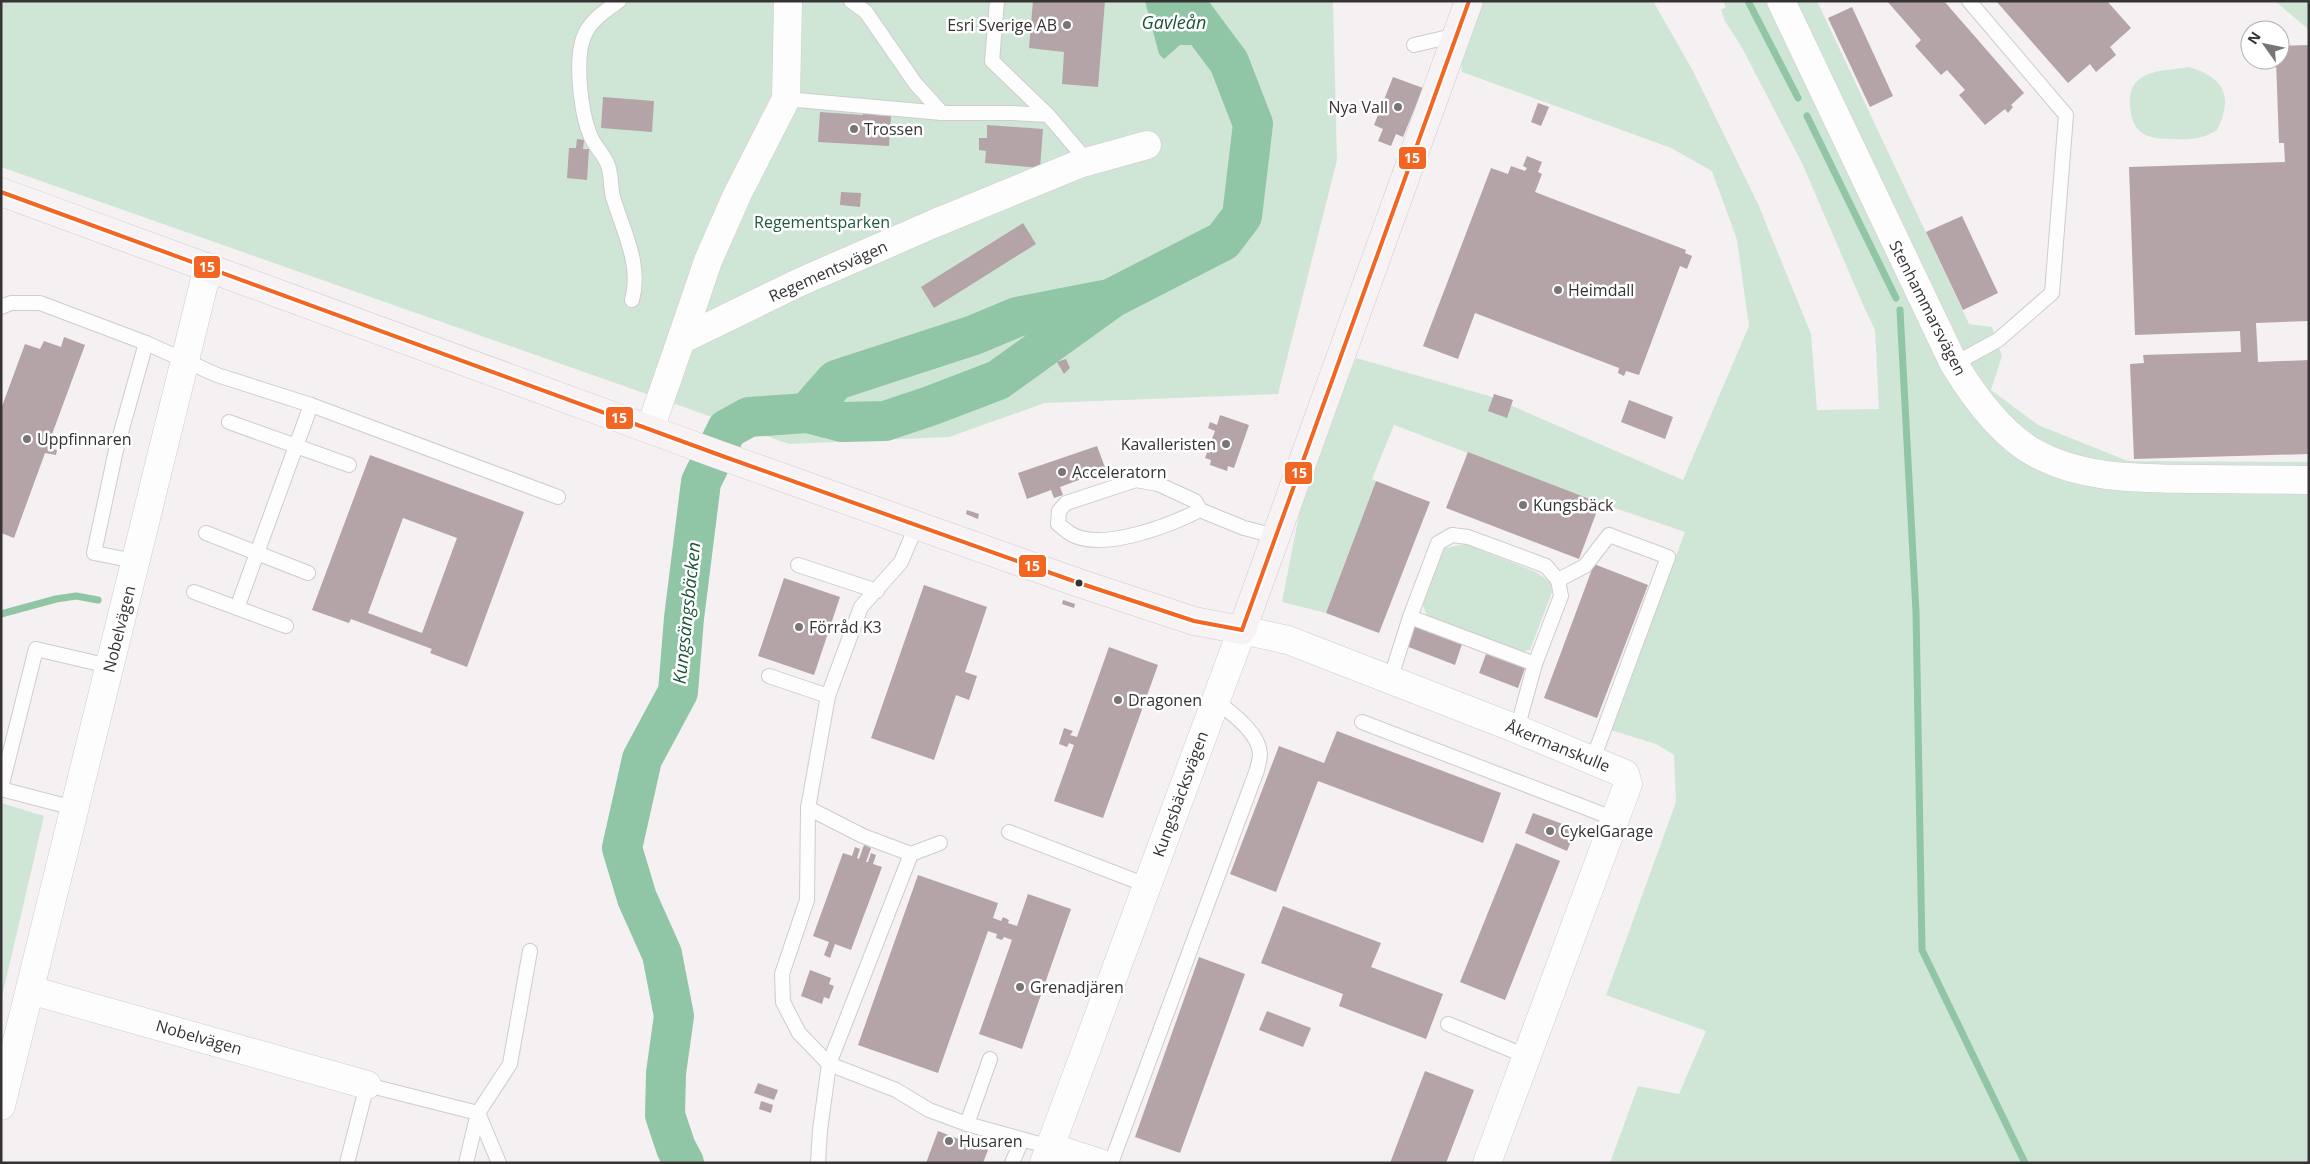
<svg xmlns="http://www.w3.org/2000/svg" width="2310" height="1164" font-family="'Open Sans',sans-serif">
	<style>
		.green { fill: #cfe6d7 }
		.water { fill: #90c5a6 }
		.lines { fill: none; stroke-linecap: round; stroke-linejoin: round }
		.stream { stroke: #90c5a6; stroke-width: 7 }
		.river { stroke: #90c5a6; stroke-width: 40 }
		.building { fill: #b4a3a7; fill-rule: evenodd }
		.lane-casing { stroke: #cfcccc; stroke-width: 16 }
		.street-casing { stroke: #cfcccc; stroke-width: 29 }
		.secondary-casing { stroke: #cfcccc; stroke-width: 29 }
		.lane { stroke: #fefdfd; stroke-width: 14 }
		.street { stroke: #fefdfd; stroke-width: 28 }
		.secondary { stroke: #f7f2f3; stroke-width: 28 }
		.bus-1-casing { stroke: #fff; stroke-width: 8 }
		.bus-1 { stroke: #f26522; stroke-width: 4 }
		.poi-dot { fill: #797576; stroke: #fff; stroke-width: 2 }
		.bus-dot { fill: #363334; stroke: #fff; stroke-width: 2 }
		.labels { text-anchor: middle; stroke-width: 5; stroke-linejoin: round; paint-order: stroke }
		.poi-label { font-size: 16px; fill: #363334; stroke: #fff; text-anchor: start }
		.park-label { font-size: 16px; fill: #1f593b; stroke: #fff }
		.street-label { font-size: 16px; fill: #363334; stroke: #fff }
		.water-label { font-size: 18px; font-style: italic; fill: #1b5538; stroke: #fff }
		.line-badge { stroke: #fff; stroke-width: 2 }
		.badge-label { font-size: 14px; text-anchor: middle; font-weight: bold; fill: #fff }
	</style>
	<rect width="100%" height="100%" fill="#f5f0f1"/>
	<!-- green -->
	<g class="green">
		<polygon points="1,1 1333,1 1337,160 1278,394 1045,403 949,437 789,444 1,167"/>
		<polygon points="1470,1 1653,1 1693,71 1758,204 1811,334 1817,410 1879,409 1875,330 1864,307 1802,163 1741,46 1725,21 1721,10 1726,7 1723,1 1817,1 1969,324 1992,327 2002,356 1991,390 2038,425 2128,461 2309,462 2309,1163 1610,1163 1638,1086 1679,1094 1706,1031 1606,995 1676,802 1674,755 1656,744 1611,730 1685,532 1600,503 1394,425 1372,479 1376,481 1326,613 1282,602 1303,494 1356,358 1489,396 1683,480 1749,326 1737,240 1712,171 1671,148 1462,72 1457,35"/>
		<polygon points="2275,1 2309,1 2309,30"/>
		<path d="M 2189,67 C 2224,77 2234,97 2217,130 C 2202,139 2191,140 2174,139 C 2147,139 2132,135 2130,105 C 2129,94 2132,84 2141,78 C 2154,69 2174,70 2189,67 Z"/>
		<polygon points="1465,544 1536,572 1550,582 1552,592 1530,650 1517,652 1427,616 1421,600 1436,563 1445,548"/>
		<polygon points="1,803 44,816 1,1001"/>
	</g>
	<!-- water -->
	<path class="water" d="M 1145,1 L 1207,1 C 1205,23 1230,41 1244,56 L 1221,67 L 1193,45 L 1180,45 L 1164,59 L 1159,54 Z"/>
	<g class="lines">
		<!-- stream -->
		<g class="stream">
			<polyline points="1748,1 1798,98"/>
			<polyline points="1807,116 1896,298"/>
			<polyline points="1900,310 1916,612 1922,950 2025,1163"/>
			<polyline points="1,614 56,599 76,596 98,600"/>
		</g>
		<!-- river -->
		<g class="river">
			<polyline points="807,413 836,380 974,335 1017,317 1103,300"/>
			<polyline points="684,1163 676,1148 665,1115 666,1073 674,1016 662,954 637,898 622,848 642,759 678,692 684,618 701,482 727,429 749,417 807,413 842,422 885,421 930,406 998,380 1112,298 1223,241 1242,216 1253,124 1229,62 1188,7 1186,1"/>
		</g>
	</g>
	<!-- building -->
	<g class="building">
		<polygon points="1033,1 1105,1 1098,87 1062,84 1064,52 1029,48"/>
		<polygon points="1887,1 1944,1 2024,93 2011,105 2013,107 2008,113 2005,109 1985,125 1959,95 1965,90 1947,70 1941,75 1915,46 1921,40"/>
		<polygon points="1996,1 2107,1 2131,28 2110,47 2116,55 2096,72 2090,64 2068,83"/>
		<polygon points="1852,7 1893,96 1870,107 1828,18"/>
		<polygon points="2309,45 2309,321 2256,323 2258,362 2309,360 2309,454 2134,459 2130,364 2144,363 2143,355 2241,352 2240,331 2135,335 2129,167 2285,162 2284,143 2279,143 2276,60 2280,60 2280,46"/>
		<polygon points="1393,77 1423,88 1403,137 1396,134 1391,146 1378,141 1383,129 1374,125"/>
		<polygon points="603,97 654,101 652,132 601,128"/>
		<polygon points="1538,103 1549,107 1541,126 1531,122"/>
		<polygon points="863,110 873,111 873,115 891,116 889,146 818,142 820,112 863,115"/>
		<polygon points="987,125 1043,129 1040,168 985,163 986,151 979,150 979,138 987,138"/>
		<polygon points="577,139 584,140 583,149 589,149 587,180 567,178 569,148 576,148"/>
		<polygon points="1527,156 1542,162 1538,172 1542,174 1535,192 1686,250 1685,253 1692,256 1687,269 1680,266 1639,375 1626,371 1624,376 1618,373 1619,368 1475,313 1458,359 1423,346 1491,168 1508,174 1511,166 1525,171 1527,168 1523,166"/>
		<polygon points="841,192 861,193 860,207 840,205"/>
		<polygon points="1962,216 1998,293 1963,310 1926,232"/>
		<polygon points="1023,223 1036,244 934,308 921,287"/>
		<polygon points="64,337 85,345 51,437 57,440 53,449 57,450 56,455 45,453 14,538 1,533 1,409 25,344 40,349 44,341 61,347"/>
		<polygon points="1066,359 1070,368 1064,374 1057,362"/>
		<polygon points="1494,394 1513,400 1507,418 1488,411"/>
		<polygon points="1629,400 1673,417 1665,439 1621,422"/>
		<polygon points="1220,415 1249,425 1234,468 1228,466 1227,471 1210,465 1211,460 1205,458 1215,431 1208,428 1210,422 1217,425"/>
		<polygon points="1097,446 1106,470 1060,487 1063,495 1054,498 1051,490 1027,499 1018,473"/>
		<polygon points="1468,452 1600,503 1579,559 1446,508"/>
		<path d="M 370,455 L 524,512 L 467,667 L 430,653 L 432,649 L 351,619 L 349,623 L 312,610 ZM 403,518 L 457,538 L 422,633 L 368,613 Z"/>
		<polygon points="1376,481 1430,502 1379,633 1326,613"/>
		<polygon points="967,510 979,514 978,519 966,514"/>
		<polygon points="1594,564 1648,585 1597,718 1544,698"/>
		<polygon points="784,578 840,597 814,675 758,656"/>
		<polygon points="924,585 987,607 965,672 977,676 969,700 956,695 934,760 871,738"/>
		<polygon points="1063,600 1075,604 1074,608 1062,604"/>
		<polygon points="1413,626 1462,644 1455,665 1406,646"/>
		<polygon points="1109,647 1158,665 1103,818 1054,801 1074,745 1069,743 1067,747 1059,744 1064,728 1073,731 1070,735 1077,737"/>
		<polygon points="1486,654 1525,668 1518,688 1479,673"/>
		<polygon points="1337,731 1501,793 1483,843 1318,781 1276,892 1230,874 1279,746 1324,763"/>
		<polygon points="1533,813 1576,829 1567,851 1525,833"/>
		<polygon points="1516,843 1560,861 1505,1000 1460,982"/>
		<polygon points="864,845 871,848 866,862 868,862 871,853 876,855 873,864 882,867 851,950 835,944 830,958 824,955 829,942 813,936 843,853 852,856 855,847 860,849 857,858 859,859"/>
		<polygon points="918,875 998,903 993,918 1001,921 1003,917 1009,920 1008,923 1017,926 1028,894 1071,909 1022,1049 979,1034 1012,940 1004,937 1002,940 996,938 997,934 988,931 938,1073 858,1045"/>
		<polygon points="1283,906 1381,943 1371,967 1443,994 1426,1039 1339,1006 1343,994 1261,963"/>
		<polygon points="1199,957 1245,974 1180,1153 1135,1137"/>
		<polygon points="810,970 831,978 829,984 834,986 829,999 824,997 822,1004 801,996"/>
		<polygon points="1267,1011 1311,1028 1303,1047 1259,1030"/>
		<polygon points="1425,1071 1474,1090 1446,1163 1390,1163"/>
		<polygon points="758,1083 778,1090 774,1100 754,1093"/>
		<polygon points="761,1101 773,1105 771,1113 759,1109"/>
		<polygon points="938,1131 988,1150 983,1163 926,1163"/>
	</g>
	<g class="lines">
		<defs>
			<g id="lane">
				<path d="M 619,1 C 607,10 593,18 586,32 C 573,55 581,114 591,137 C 595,146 603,154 607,163 C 612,173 610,186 613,197 C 623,231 642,265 632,300"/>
				<polyline points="851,1 866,12 915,83 942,113"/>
				<polyline points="997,1 992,61 1048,115"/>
				<polyline points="1414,45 1457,35"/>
				<polyline points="786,99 942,113 1013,113 1048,115 1088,162"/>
				<polyline points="1,307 11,303 40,303 146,343"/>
				<polyline points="1954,364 1998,340 2052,293 2066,115 1969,1"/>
				<polyline points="229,422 349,465"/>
				<path d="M 1200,510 C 1171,525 1102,552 1071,534 C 1066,531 1062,527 1058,524 L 1059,511 L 1066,503 L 1136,480 L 1158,484 L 1195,501 L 1200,510 L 1244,528 L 1275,536"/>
				<polyline points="917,524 901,562 861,607 828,696 808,808 807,900 782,974 783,1002 799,1033 829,1064 896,1090 929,1110 967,1124 1050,1147"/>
				<polyline points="206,533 308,573"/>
				<polyline points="135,561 94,553 116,450 146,343 217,375 311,405 558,497"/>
				<polyline points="798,565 877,591"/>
				<polyline points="1558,580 1585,566 1609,535 1668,557 1593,759"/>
				<polyline points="194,592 286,626"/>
				<polyline points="237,608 311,405"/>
				<polyline points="1410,617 1438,543 1452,535 1468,537 1546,566 1558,580 1561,596 1535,664"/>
				<polyline points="769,676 828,696"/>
				<polyline points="1390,680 1410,617 1535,664 1517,729"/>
				<polyline points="1362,722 1615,819"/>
				<polyline points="1,788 36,649 109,666"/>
				<polyline points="1,789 74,808"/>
				<polyline points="808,808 863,836 911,854 940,843"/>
				<polyline points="1009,832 1146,885"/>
				<polyline points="1448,1024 1526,1056"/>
				<polyline points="967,1124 990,1059"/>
				<polyline points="347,1163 367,1085 478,1113 466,1163"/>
				<polyline points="499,1163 478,1113 510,1064 530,951"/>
				<polyline points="818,1163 820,1130 829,1064 911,854"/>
				<polyline points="1012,1163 1022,1140"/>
				<path d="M 1111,1163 L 1257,770 C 1258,765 1260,759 1260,754 C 1259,732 1231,713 1215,700"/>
			</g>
			<g id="street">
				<path d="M 1781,1 L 1954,364 C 1973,395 2002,435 2035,453 C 2084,480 2141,478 2195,479 C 2233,479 2271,480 2309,480"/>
				<polyline points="681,340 708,261 737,195 786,99 788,1"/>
				<polyline points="650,429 681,340 798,283 933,224 1079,164 1147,145"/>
				<polyline points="30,990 367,1085"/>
				<polyline points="1,1106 208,267"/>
				<polyline points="1050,1147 1100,1163"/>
				<polyline points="1044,1163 1242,630 1288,640 1517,729 1625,774 1628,784 1487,1163"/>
			</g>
			<polyline id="secondary" points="1,192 725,457 1079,583 1194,621 1242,630 1469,1"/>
		</defs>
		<!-- lane casing -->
		<use href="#lane" class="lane-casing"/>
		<!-- street casing -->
		<use href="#street" class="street-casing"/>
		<!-- secondary casing -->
		<use href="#secondary" class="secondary-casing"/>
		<!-- lane -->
		<use href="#lane" class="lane"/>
		<!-- street -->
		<use href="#street" class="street"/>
		<!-- secondary -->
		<use href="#secondary" class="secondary"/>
		<defs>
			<g id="bus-1">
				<polyline points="1,192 725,457 1079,583 1194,621 1242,630"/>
				<polyline points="1242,630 1469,1"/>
			</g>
		</defs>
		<!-- bus-1 casing -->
		<use href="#bus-1" class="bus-1-casing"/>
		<!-- bus-1 -->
		<use href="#bus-1" class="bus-1"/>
	</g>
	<!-- markers -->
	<g class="poi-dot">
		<circle cx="1067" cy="25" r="5"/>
		<circle cx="1398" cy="107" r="5"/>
		<circle cx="854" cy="129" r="5"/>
		<circle cx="1558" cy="290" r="5"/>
		<circle cx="27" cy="439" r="5"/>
		<circle cx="1226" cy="444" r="5"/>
		<circle cx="1062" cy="472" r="5"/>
		<circle cx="1523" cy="505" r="5"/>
		<circle cx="799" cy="627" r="5"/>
		<circle cx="1118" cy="700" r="5"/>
		<circle cx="1550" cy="831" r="5"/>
		<circle cx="1020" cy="987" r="5"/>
		<circle cx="949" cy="1141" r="5"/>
	</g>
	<circle class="bus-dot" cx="1079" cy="583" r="4.5"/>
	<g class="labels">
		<!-- poi labels -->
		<g class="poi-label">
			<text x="1057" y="31" text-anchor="end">Esri Sverige AB</text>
			<text x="1388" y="113" text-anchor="end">Nya Vall</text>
			<text x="864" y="135">Trossen</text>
			<text x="1568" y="296">Heimdall</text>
			<text x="37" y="445">Uppfinnaren</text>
			<text x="1216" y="450" text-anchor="end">Kavalleristen</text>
			<text x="1072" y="478">Acceleratorn</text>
			<text x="1533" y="511">Kungsbäck</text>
			<text x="809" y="633">Förråd K3</text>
			<text x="1128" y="706">Dragonen</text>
			<text x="1560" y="837">CykelGarage</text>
			<text x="1030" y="993">Grenadjären</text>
			<text x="959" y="1147">Husaren</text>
		</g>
		<!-- park labels -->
		<g class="park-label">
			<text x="822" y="228">Regementsparken</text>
		</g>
		<!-- street labels -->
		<g class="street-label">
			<text transform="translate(828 271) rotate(-24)" y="6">Regementsvägen</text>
			<text transform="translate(1928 308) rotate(63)" y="6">Stenhammarsvägen</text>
			<text transform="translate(119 629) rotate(-76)" y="6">Nobelvägen</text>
			<text transform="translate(1558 746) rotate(22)" y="6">Åkermanskulle</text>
			<text transform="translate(1180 794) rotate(-70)" y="6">Kungsbäcksvägen</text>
			<text transform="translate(199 1037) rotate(16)" y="6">Nobelvägen</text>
		</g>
		<!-- water labels -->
		<g class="water-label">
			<text x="1174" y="29">Gavleån</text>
			<text transform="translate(687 613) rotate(-84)" y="6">Kungsängsbäcken</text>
		</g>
	</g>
	<g class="line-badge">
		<rect x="1398" y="146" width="29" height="24" rx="5" fill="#f26522"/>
		<rect x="193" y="255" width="28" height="24" rx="5" fill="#f26522"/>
		<rect x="605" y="406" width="29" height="24" rx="5" fill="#f26522"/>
		<rect x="1284" y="461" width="29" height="24" rx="5" fill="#f26522"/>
		<rect x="1018" y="554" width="29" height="24" rx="5" fill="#f26522"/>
	</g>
	<g class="badge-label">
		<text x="1412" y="163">15</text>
		<text x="207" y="272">15</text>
		<text x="619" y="423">15</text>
		<text x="1299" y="478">15</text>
		<text x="1032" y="571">15</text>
	</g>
	<!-- border -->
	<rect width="2310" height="1164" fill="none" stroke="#363334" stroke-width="5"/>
	<!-- north arrow -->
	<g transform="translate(2265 45) rotate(303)"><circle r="24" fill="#ffffff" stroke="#afadae"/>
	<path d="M0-4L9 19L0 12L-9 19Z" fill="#797576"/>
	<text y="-8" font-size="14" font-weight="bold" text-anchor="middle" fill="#363334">N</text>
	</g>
</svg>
